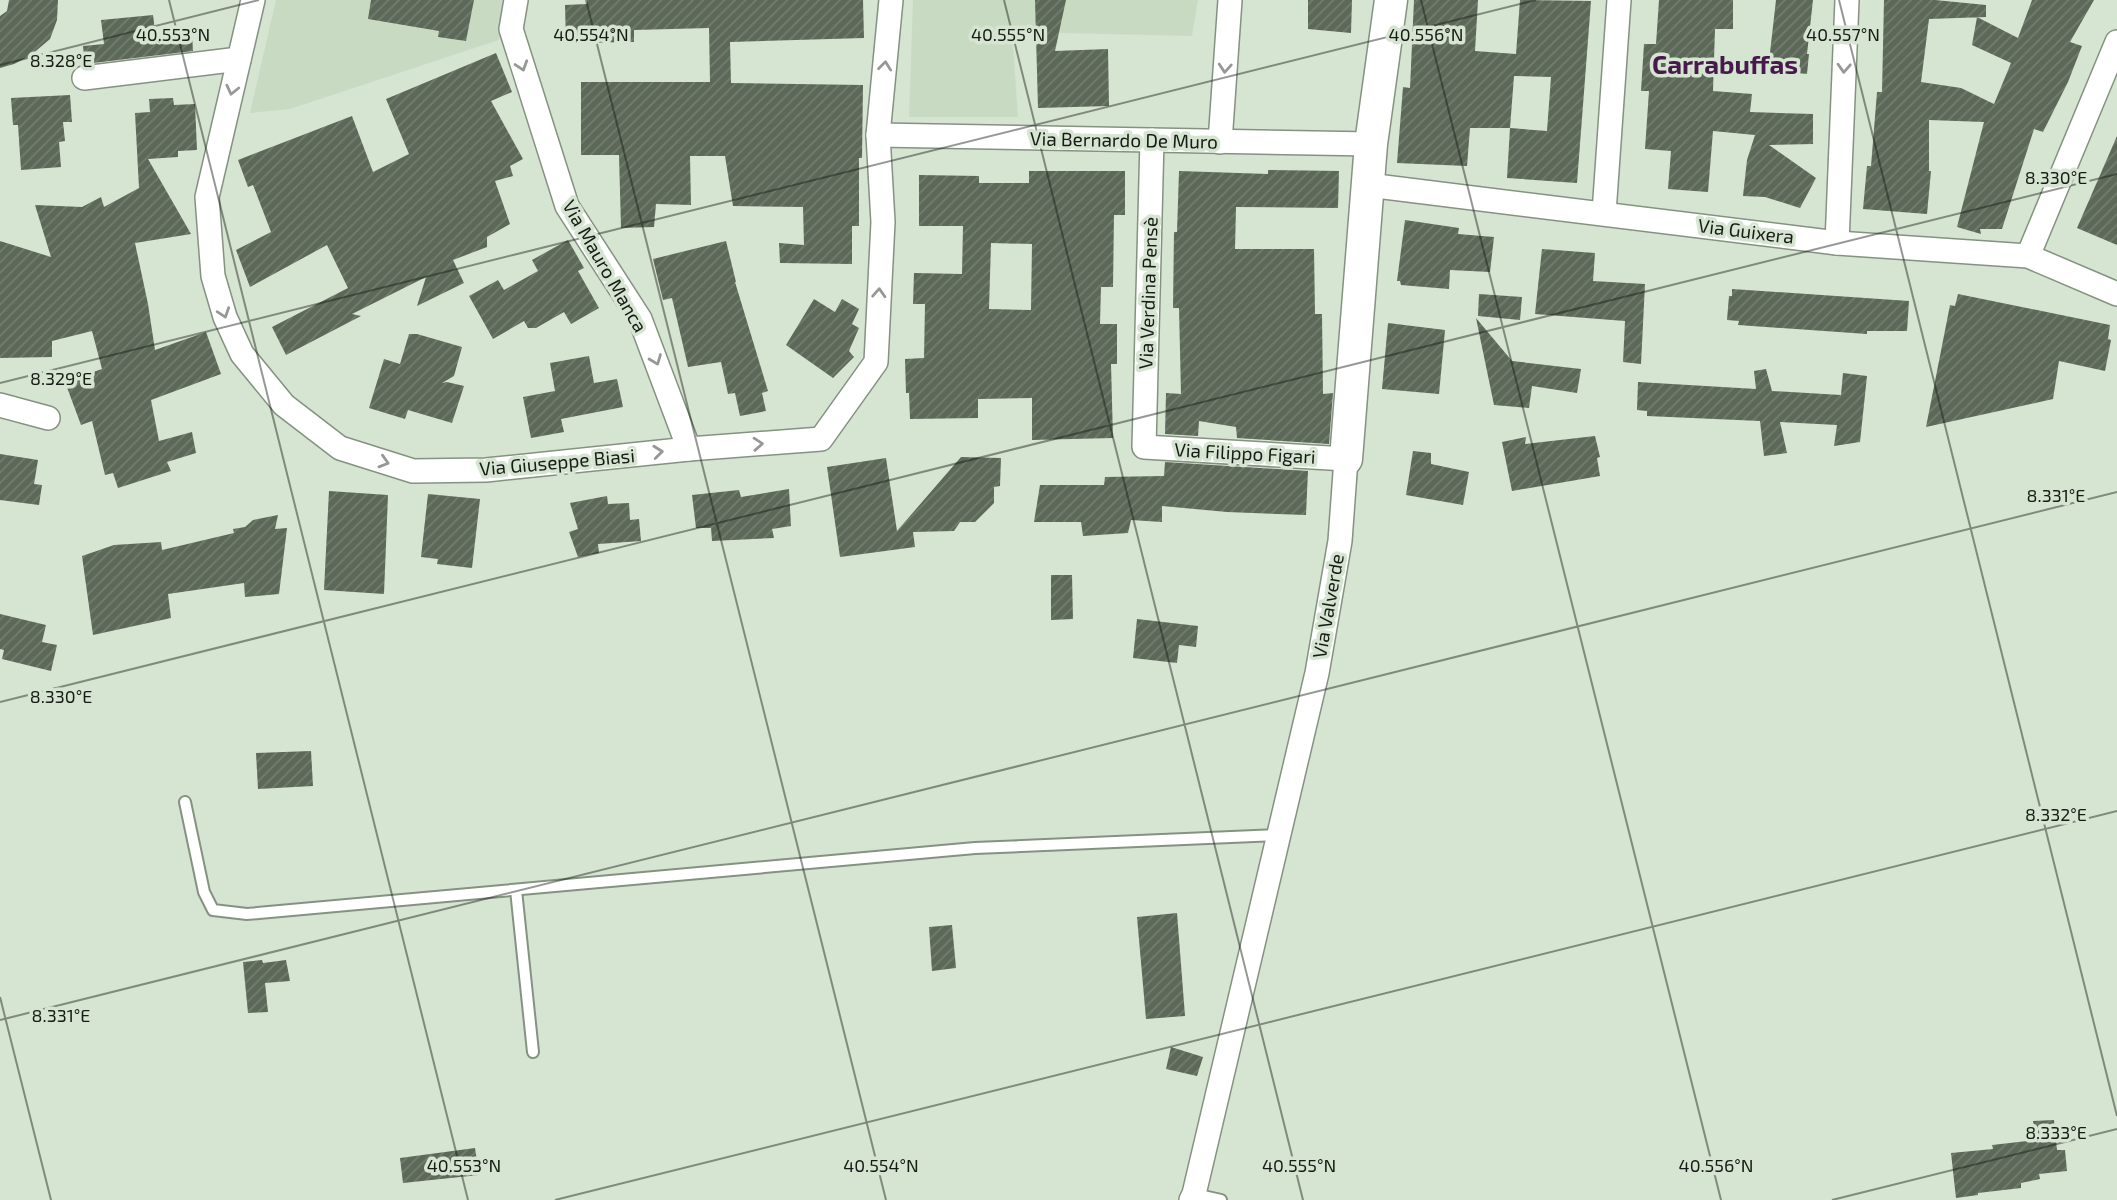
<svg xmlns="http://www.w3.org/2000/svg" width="2117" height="1200" font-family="'Exo 2',sans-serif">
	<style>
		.built { fill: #c8dbc2 }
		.building { fill: url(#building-hatch); fill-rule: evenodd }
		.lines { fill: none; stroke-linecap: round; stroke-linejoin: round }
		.lane-casing { stroke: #859280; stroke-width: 14 }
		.street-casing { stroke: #859280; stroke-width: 26 }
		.secondary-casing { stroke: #859280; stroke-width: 35 }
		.lane { stroke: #fff; stroke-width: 10 }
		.street { stroke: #fff; stroke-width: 23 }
		.secondary { stroke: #fff; stroke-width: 32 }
		.oneway { stroke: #979896 }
		.ticks { fill: none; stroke: #171b15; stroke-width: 2; stroke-opacity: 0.45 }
		.labels { text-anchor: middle; stroke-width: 7; stroke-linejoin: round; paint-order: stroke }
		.street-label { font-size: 19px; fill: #171b15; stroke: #d6e4d2 }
		.district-label { font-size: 26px; font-weight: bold; fill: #471a4c; stroke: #d6e4d2 }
		.ticks-label { font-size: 18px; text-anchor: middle; fill: #171b15; stroke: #d6e4d2; stroke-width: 7; stroke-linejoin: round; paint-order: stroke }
	</style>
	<defs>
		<pattern id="building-hatch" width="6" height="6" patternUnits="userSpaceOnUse" patternTransform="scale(1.75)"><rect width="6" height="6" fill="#5c6858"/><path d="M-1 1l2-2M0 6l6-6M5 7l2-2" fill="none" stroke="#737d70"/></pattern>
	</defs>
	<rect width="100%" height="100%" fill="#d6e4d2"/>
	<!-- built -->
	<g class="built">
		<polygon points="276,0 503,0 499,40 290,109 250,113"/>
		<polygon points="913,0 1198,0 1192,36 1012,32 1018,117 909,117"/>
	</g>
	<!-- building -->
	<g class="building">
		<polygon points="9,0 58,0 57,20 50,39 30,56 14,64 0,68 0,16 7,11"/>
		<polygon points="371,0 474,0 466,41 438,37 439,31 368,19"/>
		<polygon points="587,0 863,0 864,38 730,42 731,83 863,85 862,158 859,158 859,226 852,226 852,264 780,263 779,243 804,245 803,207 733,206 725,156 690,156 691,205 656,204 654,227 621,228 619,155 581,155 581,82 710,82 709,28 634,30 634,42 566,43 565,5 587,4"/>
		<polygon points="1035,0 1066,0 1055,51 1108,49 1109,106 1038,108"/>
		<polygon points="1308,0 1352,0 1351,33 1308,29"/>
		<path d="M 1414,0 L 1478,0 L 1475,51 L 1516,54 L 1520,0 L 1591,1 L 1577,183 L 1507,178 L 1510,128 L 1470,128 L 1467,166 L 1397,163 L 1403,87 L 1410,88 ZM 1514,76 L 1551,77 L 1547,131 L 1510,128 Z"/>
		<polygon points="1659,0 1733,0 1733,29 1715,29 1713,91 1752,94 1750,112 1813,114 1813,144 1769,145 1816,178 1800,208 1765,197 1743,196 1747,160 1755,135 1713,131 1708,192 1668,189 1671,151 1645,149 1649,91 1641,91 1644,44 1656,44"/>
		<polygon points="1776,0 1813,0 1807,54 1809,54 1807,74 1768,70"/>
		<polygon points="1884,0 1935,0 1986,5 1986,17 1929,19 1921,82 1961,88 1994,104 2011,63 1972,45 1977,17 2018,38 2032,0 2094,0 2070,42 2082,46 2068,82 2043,132 2034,129 2002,229 1980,229 1981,234 1957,227 1984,122 1929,120 1929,171 1931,171 1927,214 1863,209 1867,166 1871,166 1877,92 1882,92"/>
		<polygon points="153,15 156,38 192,34 193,51 85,64 83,46 104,44 101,20"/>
		<polygon points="496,53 512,92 491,101 523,159 510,166 513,176 495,181 510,224 487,237 487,247 453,260 464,283 417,306 426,277 352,314 361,316 286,355 272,327 348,288 327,245 250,287 236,250 271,232 253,185 248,187 238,160 352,116 373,172 409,154 386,99"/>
		<polygon points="70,95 72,122 63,122 65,141 59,142 61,167 21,170 18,125 13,125 11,98"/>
		<polygon points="173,98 174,105 195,104 197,150 178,151 178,157 148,159 191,234 135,243 148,304 155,350 206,332 221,374 151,400 159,441 192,432 196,453 167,462 171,471 118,488 113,473 105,475 92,421 81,425 65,382 102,369 92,331 52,341 52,357 0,358 0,241 51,257 35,205 82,207 101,197 104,207 139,188 135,113 150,112 149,99"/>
		<polygon points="2117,136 2117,245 2077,228"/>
		<polygon points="1268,170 1339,171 1338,208 1236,207 1235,249 1314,249 1315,314 1322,314 1323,394 1333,393 1329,444 1237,438 1236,427 1199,421 1198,436 1165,434 1166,393 1181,394 1179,308 1173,308 1174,232 1177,232 1179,171 1268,174"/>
		<path d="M 1029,171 L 1125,171 L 1125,215 L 1114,215 L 1113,287 L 1101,287 L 1100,324 L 1117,324 L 1117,364 L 1111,364 L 1113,438 L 1032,440 L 1032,398 L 978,399 L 978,418 L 910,419 L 909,393 L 906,393 L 905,359 L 924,358 L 925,304 L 913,304 L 914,273 L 962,274 L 963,226 L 919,226 L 919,175 L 979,176 L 979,183 L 1029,183 ZM 991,243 L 1032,244 L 1031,310 L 989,309 Z"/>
		<polygon points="1405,220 1459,228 1458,234 1494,237 1490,272 1450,270 1449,289 1401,285 1400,281 1397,281"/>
		<polygon points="568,240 584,268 578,271 599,308 571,324 564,312 536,328 528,328 524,321 493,339 469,296 498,280 504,290 538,271 532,260"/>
		<polygon points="726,241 736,282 735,282 768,391 762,393 766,411 740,416 735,393 728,394 721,362 688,367 672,298 663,300 653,259"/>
		<polygon points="1542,249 1595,253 1593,281 1645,284 1641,364 1623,362 1625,321 1535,314"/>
		<polygon points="1732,289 1909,301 1907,331 1867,331 1867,334 1738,325 1739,321 1727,320 1729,296 1732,296"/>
		<polygon points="1479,294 1522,297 1520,320 1478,316"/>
		<polygon points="1958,294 2110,325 2108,339 2111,340 2105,371 2059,361 2053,399 1926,427 1950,305 1955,306"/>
		<polygon points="814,299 835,312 842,299 859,309 852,324 859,328 849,351 854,357 833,378 786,345"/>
		<polygon points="1476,318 1512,361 1581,369 1577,393 1532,386 1529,408 1494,405"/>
		<polygon points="1388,323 1445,330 1439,394 1382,389"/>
		<polygon points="409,334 417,334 462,347 454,376 442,383 447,382 464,386 452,423 408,410 405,419 369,408 384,359 400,364"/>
		<polygon points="589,356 594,383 617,379 623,407 561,419 564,432 531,438 523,397 555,391 550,363"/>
		<polygon points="1766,369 1772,391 1841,395 1843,373 1867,376 1860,442 1834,446 1837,425 1780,422 1787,453 1764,456 1760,421 1647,416 1647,411 1637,410 1638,382 1756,389 1754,371"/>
		<polygon points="1595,436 1600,457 1597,458 1600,476 1512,491 1502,442 1526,437 1525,444"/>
		<polygon points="1413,451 1431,453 1431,464 1469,472 1463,505 1406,495"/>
		<polygon points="0,454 38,460 34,484 42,485 39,505 0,500"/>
		<polygon points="961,457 1001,458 1000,486 994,487 994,503 975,522 960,522 954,531 913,532 915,547 840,557 827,467 886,458 897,531"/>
		<polygon points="1165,462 1308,471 1306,515 1227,512 1162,506 1162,522 1131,520 1128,533 1083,536 1081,522 1034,522 1040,485 1104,485 1105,477 1164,476"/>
		<polygon points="789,489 791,526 772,529 774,538 712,541 711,528 696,528 692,495 739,490 741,497"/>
		<polygon points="329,491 388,495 384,594 324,590"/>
		<polygon points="428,494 480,499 472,568 437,564 438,559 421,557"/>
		<polygon points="607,496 608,504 629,503 630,520 639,519 641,541 598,544 599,553 578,557 569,532 578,529 570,503"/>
		<polygon points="278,515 275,529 287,528 279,594 245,597 244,583 168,594 171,618 93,635 82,556 114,545 161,542 162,550 234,533 233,529 245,527 253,520"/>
		<polygon points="1051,575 1072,575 1073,619 1051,620"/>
		<polygon points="0,614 46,625 42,642 57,645 51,671 2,659 4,650 0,649"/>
		<polygon points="1137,619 1198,626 1196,647 1179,645 1177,663 1133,658"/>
		<polygon points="311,751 313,786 258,789 256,753"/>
		<polygon points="1177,913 1185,1016 1146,1019 1137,917"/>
		<polygon points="952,925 956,968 932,971 929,927"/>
		<polygon points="262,960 263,963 286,960 290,981 265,983 268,1012 248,1013 243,962"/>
		<polygon points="1171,1047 1203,1057 1197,1076 1166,1069"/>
		<polygon points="2054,1120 2057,1150 2065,1150 2067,1171 2039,1174 2040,1179 2021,1183 2021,1188 1978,1193 1978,1195 1956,1198 1951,1153 1993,1149 1992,1145 2036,1140 2033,1121"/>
		<polygon points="475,1148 479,1175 403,1183 400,1158"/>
	</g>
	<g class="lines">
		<defs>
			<g id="lane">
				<polyline points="185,802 204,892 213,910 247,914 975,848 1279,835"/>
				<polyline points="516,890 533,1052"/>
				<polyline points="1194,1194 1221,1200"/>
			</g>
			<g id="street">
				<polyline points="253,0 207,197 213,276 225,317 242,354 284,405 340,448 413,471 486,470 689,449 821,439 876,362 883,222 878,135 891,0"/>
				<polyline points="516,0 511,29 567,206 640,319 689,449"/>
				<polyline points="84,78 239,59"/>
				<polyline points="878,135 1371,144"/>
				<polyline points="1152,140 1144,447 1346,459 1340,541 1317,673 1194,1194 1191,1200"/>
				<polyline points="1220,142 1230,0"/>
				<polyline points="1368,185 1837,243 2028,256 2117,294"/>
				<polyline points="1604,213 1619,0"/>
				<polyline points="1837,243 1847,0"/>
				<polyline points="2028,256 2117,42"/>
				<polyline points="0,405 48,418"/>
			</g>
			<polyline id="secondary" points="1346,459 1371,144 1391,0"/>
		</defs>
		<!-- lane casing -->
		<use href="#lane" class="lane-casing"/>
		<!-- street casing -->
		<use href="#street" class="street-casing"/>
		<!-- secondary casing -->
		<use href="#secondary" class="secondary-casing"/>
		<!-- lane -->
		<use href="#lane" class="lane"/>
		<!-- street -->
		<use href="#street" class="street"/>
		<!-- secondary -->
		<use href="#secondary" class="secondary"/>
	</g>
	<!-- one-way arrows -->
	<defs><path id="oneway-chevron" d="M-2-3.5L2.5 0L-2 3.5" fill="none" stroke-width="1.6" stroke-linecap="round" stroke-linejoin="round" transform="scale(1.75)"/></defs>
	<g class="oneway">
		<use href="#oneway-chevron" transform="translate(522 66) rotate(72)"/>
		<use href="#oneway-chevron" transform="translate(885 66) rotate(-84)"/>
		<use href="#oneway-chevron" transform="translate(1225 68) rotate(94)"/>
		<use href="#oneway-chevron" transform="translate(1844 68) rotate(93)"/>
		<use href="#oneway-chevron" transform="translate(232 90) rotate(103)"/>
		<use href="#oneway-chevron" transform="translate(879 293) rotate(-87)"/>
		<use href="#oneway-chevron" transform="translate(224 313) rotate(71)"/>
		<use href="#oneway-chevron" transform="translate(656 360) rotate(69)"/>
		<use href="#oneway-chevron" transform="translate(758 444) rotate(-4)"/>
		<use href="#oneway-chevron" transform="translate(658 452) rotate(-6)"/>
		<use href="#oneway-chevron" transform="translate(384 462) rotate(17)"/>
	</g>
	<!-- ticks -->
	<path class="ticks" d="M 169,0 L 468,1200M 586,0 L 886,1200M 1004,0 L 1303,1200M 1421,0 L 1721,1200M 1839,0 L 2117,1116M 0,65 L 259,0M 0,383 L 1536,0M 0,702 L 2117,174M 0,997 L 51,1200M 0,1020 L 2117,492M 555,1200 L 2117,811M 1832,1200 L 2117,1129"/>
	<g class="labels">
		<!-- street labels -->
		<g class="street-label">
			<text transform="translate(1124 140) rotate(1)" y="7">Via Bernardo De Muro</text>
			<text transform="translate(1746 231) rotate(7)" y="7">Via Guixera</text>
			<text transform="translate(605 266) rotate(60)" y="7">Via Mauro Manca</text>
			<text transform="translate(1148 293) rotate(-88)" y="7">Via Verdina Pensè</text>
			<text transform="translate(1245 453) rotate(3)" y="7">Via Filippo Figari</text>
			<text transform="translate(557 462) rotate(-5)" y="7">Via Giuseppe Biasi</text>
			<text transform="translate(1328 606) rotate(-80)" y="7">Via Valverde</text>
		</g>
		<!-- district labels -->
		<g class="district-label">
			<text x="1725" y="74">Carrabuffas</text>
		</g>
	</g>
	<g class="ticks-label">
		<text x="173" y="41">40.553°N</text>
		<text x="591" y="41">40.554°N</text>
		<text x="1008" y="41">40.555°N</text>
		<text x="1426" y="41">40.556°N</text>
		<text x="1843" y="41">40.557°N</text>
		<text x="61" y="67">8.328°E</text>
		<text x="2056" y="184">8.330°E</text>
		<text x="61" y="385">8.329°E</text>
		<text x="2056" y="502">8.331°E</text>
		<text x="61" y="703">8.330°E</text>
		<text x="2056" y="821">8.332°E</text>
		<text x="61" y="1022">8.331°E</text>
		<text x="2056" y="1139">8.333°E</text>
		<text x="464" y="1172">40.553°N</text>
		<text x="881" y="1172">40.554°N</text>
		<text x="1299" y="1172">40.555°N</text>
		<text x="1716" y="1172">40.556°N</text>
	</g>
</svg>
